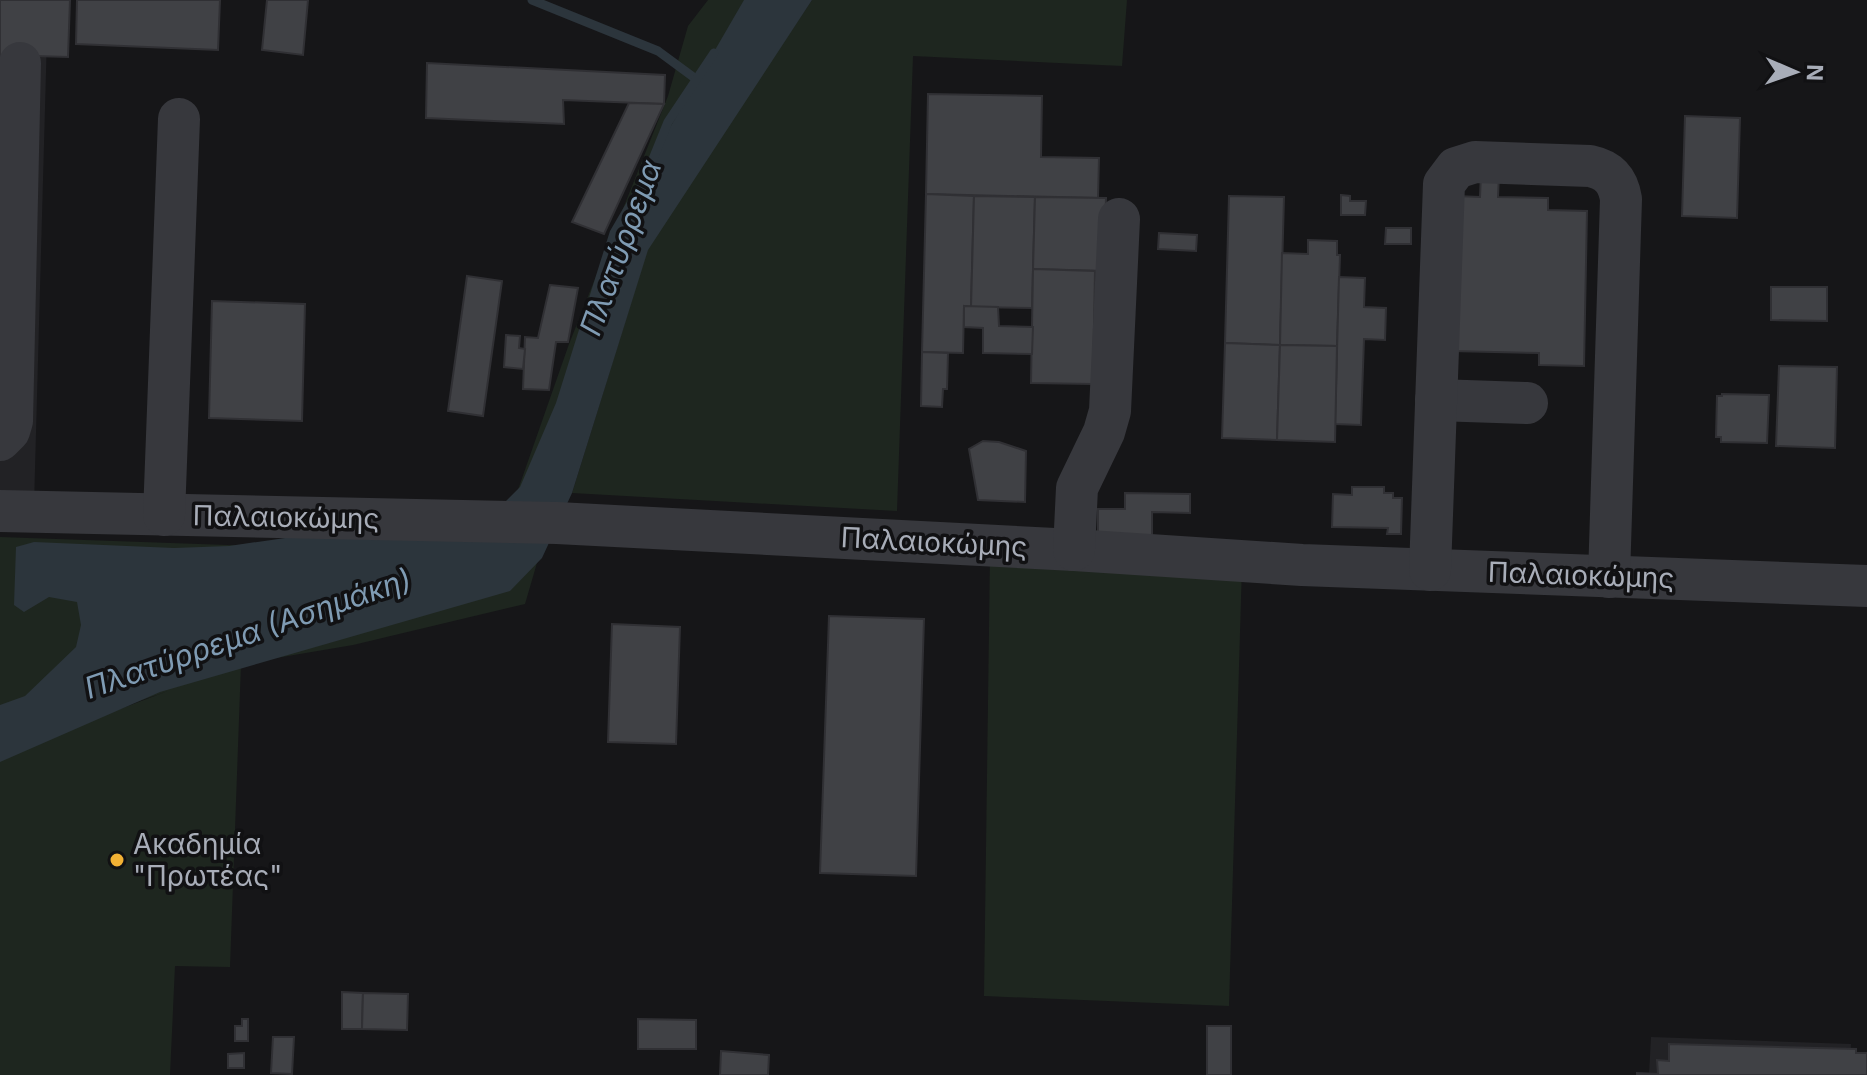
<svg xmlns="http://www.w3.org/2000/svg" width="1867" height="1075" font-family="Inter,sans-serif">
	<style>
		.built { fill: #222225 }
		.green { fill: #1e261f }
		.water { fill: #2c353c }
		.lines { fill: none; stroke-linecap: round; stroke-linejoin: round }
		.stream { stroke: #2c353c; stroke-width: 9 }
		.building { fill: #404145; stroke: #303034; stroke-width: 2 }
		.minor { stroke: #37383d; stroke-width: 42 }
		.poi-dot { fill: #f2b134; stroke: #111113; stroke-width: 3 }
		.labels { text-anchor: middle; stroke-width: 7; stroke-linejoin: round; paint-order: stroke }
		.street-label { font-size: 28px; fill: #a8adb8; stroke: #111113 }
		.poi-label { font-size: 28px; fill: #a8adb8; stroke: #111113; text-anchor: start }
		.water-label { font-size: 30px; font-style: italic; fill: #7f9bb3; stroke: #111113 }
	</style>
	<rect width="100%" height="100%" fill="#161618"/>
	<!-- built -->
	<g class="built">
		<polygon points="0,0 48,0 34,505 0,504"/>
		<polygon points="1651,1037 1851,1044 1849,1075 1649,1075"/>
	</g>
	<!-- green -->
	<g class="green">
		<polygon points="708,0 797,0 779,49 812,0 1127,0 1122,66 913,56 897,511 572,493 648,248 539,556 525,604 353,645 241,664 230,967 175,966 170,1075 0,1075 0,754 168,691 0,750 0,537 482,554 513,504 569,344 668,96 688,26"/>
		<polygon points="990,555 1242,565 1229,1006 984,996"/>
	</g>
	<!-- water -->
	<polygon class="water" points="744,0 812,0 648,250 572,493 542,558 510,591 160,692 0,762 0,705 25,696 76,647 81,625 77,602 49,597 24,612 14,605 16,547 34,542 174,548 229,546 500,507 520,487 556,403 610,231"/>
	<g class="lines">
		<!-- stream -->
		<g class="stream">
			<polyline points="532,0 658,51 696,79"/>
			<polyline points="651,164 668,122 714,53"/>
		</g>
	</g>
	<!-- building -->
	<g class="building">
		<polygon points="0,0 70,0 68,57 0,55"/>
		<polygon points="77,0 220,0 218,50 76,44"/>
		<polygon points="267,0 308,0 303,55 262,50"/>
		<polygon points="427,63 665,75 664,104 563,100 564,124 426,118"/>
		<polygon points="928,94 1042,96 1041,157 1099,158 1098,198 926,194"/>
		<polygon points="629,103 664,104 604,234 572,222"/>
		<polygon points="1685,116 1740,118 1737,218 1682,216"/>
		<polygon points="1481,173 1499,174 1498,197 1548,198 1548,210 1587,211 1584,366 1539,365 1539,353 1452,351 1456,196 1480,197"/>
		<polygon points="926,194 974,196 971,307 964,306 963,353 922,352"/>
		<polygon points="1341,195 1350,196 1350,201 1366,201 1365,215 1341,215"/>
		<polygon points="974,196 1035,197 1032,308 971,307"/>
		<polygon points="1229,196 1284,197 1280,345 1225,343"/>
		<polygon points="1035,197 1106,198 1104,271 1033,269"/>
		<polygon points="1386,228 1411,228 1411,244 1385,244"/>
		<polygon points="1159,233 1197,235 1196,251 1158,249"/>
		<polygon points="1308,240 1337,241 1337,255 1340,255 1337,346 1280,345 1282,253 1308,254"/>
		<polygon points="1033,269 1095,271 1093,384 1031,383"/>
		<polygon points="467,276 502,281 483,416 448,411"/>
		<polygon points="1339,277 1365,278 1364,307 1386,308 1385,340 1364,339 1361,425 1335,424"/>
		<polygon points="550,285 578,288 568,342 556,342 549,390 523,389 525,337 538,338"/>
		<polygon points="1771,287 1827,287 1827,321 1771,320"/>
		<polygon points="212,301 305,304 302,421 209,418"/>
		<polygon points="964,306 998,307 999,326 1033,327 1032,354 983,353 983,328 964,327"/>
		<polygon points="506,335 520,336 519,348 525,349 523,369 504,367"/>
		<polygon points="1225,343 1280,345 1277,440 1222,438"/>
		<polygon points="1280,345 1337,346 1335,442 1277,440"/>
		<polygon points="922,352 948,353 947,389 943,389 942,407 921,406"/>
		<polygon points="1779,366 1837,367 1835,448 1776,446"/>
		<polygon points="1722,394 1769,395 1767,443 1721,442 1721,437 1716,437 1717,396 1722,396"/>
		<polygon points="983,441 999,442 1026,451 1025,502 978,500 969,449"/>
		<polygon points="1352,487 1384,487 1384,493 1393,493 1393,498 1402,498 1401,534 1387,534 1388,528 1332,527 1333,494 1352,495"/>
		<polygon points="1125,493 1190,494 1190,513 1152,512 1152,540 1098,540 1098,509 1125,509"/>
		<polygon points="829,616 924,619 916,876 820,873"/>
		<polygon points="612,624 680,627 676,744 608,742"/>
		<polygon points="342,992 363,993 362,1029 342,1029"/>
		<polygon points="363,993 408,994 407,1030 362,1029"/>
		<polygon points="242,1019 248,1019 248,1041 235,1041 235,1026 242,1026"/>
		<polygon points="638,1019 696,1020 696,1049 638,1049"/>
		<rect x="1207" y="1026" width="24" height="49"/>
		<polygon points="273,1037 294,1037 292,1074 271,1073"/>
		<polygon points="1669,1044 1856,1049 1856,1053 1867,1053 1867,1075 1637,1075 1637,1073 1658,1074 1657,1060 1669,1061"/>
		<polygon points="721,1051 769,1055 768,1075 720,1075"/>
		<polygon points="244,1053 244,1068 228,1068 228,1054"/>
	</g>
	<g class="lines">
		<!-- minor -->
		<g class="minor">
			<polyline points="1436,400 1527,403"/>
			<polyline points="0,440 9,431 12,421 20,63"/>
			<polyline points="0,511 557,523 1074,550 1302,565 1867,586"/>
			<polyline points="164,515 179,119"/>
			<polyline points="1074,550 1077,488 1104,432 1110,411 1119,219"/>
			<path d="M 1430,570 L 1444,184 L 1456,168 L 1475,162 L 1590,166 C 1609,170 1618,180 1621,199 L 1609,577"/>
		</g>
	</g>
	<!-- markers -->
	<circle class="poi-dot" cx="117" cy="860" r="8"/>
	<g class="labels">
		<!-- street labels -->
		<g class="street-label">
			<text transform="translate(286 517) rotate(1)" y="10">Παλαιοκώμης</text>
			<text transform="translate(934 542) rotate(3)" y="10">Παλαιοκώμης</text>
			<text transform="translate(1581 575) rotate(2)" y="10">Παλαιοκώμης</text>
		</g>
		<!-- poi labels -->
		<g class="poi-label">
			<text x="133" y="854">Ακαδημία<tspan x="133" dy="32">"Πρωτέας"</tspan></text>
		</g>
		<!-- water labels -->
		<g class="water-label">
			<text transform="translate(621 248) rotate(-70)" y="10">Πλατύρρεμα</text>
			<text transform="translate(248 634) rotate(-19)" y="10">Πλατύρρεμα (Ασημάκη)</text>
		</g>
	</g>
	<!-- north arrow -->
	<g transform="translate(1795 72) rotate(92)" stroke="#111113" stroke-width="6" paint-order="stroke">
	<path d="M0-6L14 30L0 20L-14 30Z" fill="#a8adb8"/>
	<text y="-12" font-size="22" font-weight="bold" text-anchor="middle" fill="#a8adb8">N</text>
	</g>
</svg>
